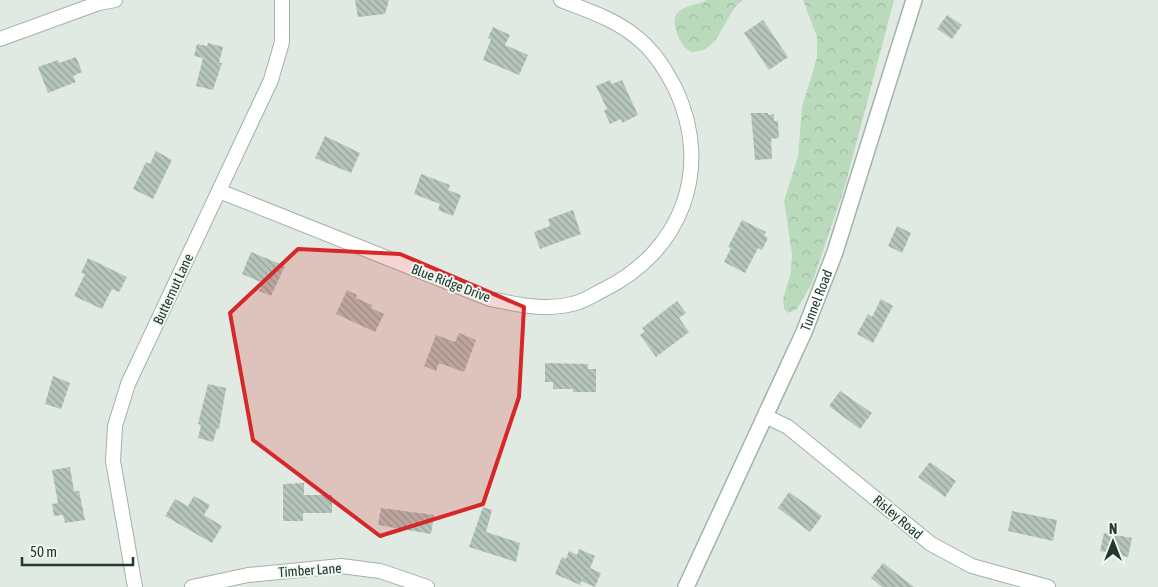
<svg xmlns="http://www.w3.org/2000/svg" width="1158" height="587" font-family="'Asap Condensed',sans-serif">
	<style>
		.forest { fill: url(#forest-crowns) }
		.building { fill: url(#building-back-hatch) }
		.lines { fill: none; stroke-linecap: round; stroke-linejoin: round }
		.street-casing { stroke: #a3b1a9; stroke-width: 16 }
		.secondary-casing { stroke: #a0b5a9; stroke-width: 18 }
		.street { stroke: #fff; stroke-width: 14 }
		.secondary { stroke: #fff; stroke-width: 15 }
		.marked { fill: #d62828; fill-opacity: 0.2; stroke: #d62828; stroke-width: 4; stroke-linejoin: round }
		.labels { text-anchor: middle; stroke-width: 4; stroke-linejoin: round; paint-order: stroke }
		.street-label { font-size: 14px; fill: #22392e; stroke: #f0f7f2 }
	</style>
	<defs>
		<pattern id="forest-crowns" width="20" height="18" patternUnits="userSpaceOnUse" patternTransform="scale(1.25)"><rect width="20" height="18" fill="#badabc"/><path d="M2 6a3 3 0 1 1 6 0M12 15a3 3 0 1 1 6 0" fill="none" stroke="#a0bca2"/></pattern>
		<pattern id="building-back-hatch" width="6" height="6" patternUnits="userSpaceOnUse" patternTransform="scale(1.25)"><rect width="6" height="6" fill="#b6c5bc"/><path d="M-1 5l2 2M0 0l6 6M5-1l2 2" fill="none" stroke="#94a199"/></pattern>
	</defs>
	<rect width="100%" height="100%" fill="#e0eae3"/>
	<!-- forest -->
	<g class="forest">
		<path d="M 707,0 L 743,0 C 722,14 723,52 691,52 C 683,47 680,41 677,33 C 667,6 690,8 707,0 Z"/>
		<polygon points="803,0 894,0 845,186 812,283 797,309 788,313 784,309 783,299 791,272 792,254 784,201 798,156 802,107 817,58 817,37"/>
	</g>
	<!-- building -->
	<g class="building">
		<polygon points="355,0 389,0 385,14 358,17"/>
		<polygon points="947,15 962,25 952,39 937,29"/>
		<polygon points="763,20 788,57 769,70 744,33"/>
		<polygon points="493,27 510,35 505,45 528,55 519,75 483,60 491,39 488,38"/>
		<polygon points="208,43 223,47 219,63 222,63 213,90 196,86 203,58 194,56 197,44 207,46"/>
		<polygon points="76,57 82,72 73,76 76,82 48,93 38,67 58,60 59,63"/>
		<polygon points="610,80 612,84 622,80 638,115 622,123 621,119 610,124 604,111 607,109 596,86"/>
		<polygon points="751,113 768,113 768,115 774,114 774,121 778,121 779,138 771,139 772,159 755,160"/>
		<polygon points="325,136 360,153 351,173 315,158"/>
		<polygon points="156,151 172,160 153,199 133,189 146,162 150,164"/>
		<polygon points="421,174 450,185 448,190 461,195 453,216 438,210 440,204 414,194"/>
		<polygon points="573,210 581,234 540,249 534,232 550,226 548,219"/>
		<polygon points="742,220 766,232 764,235 768,238 762,250 758,248 745,273 724,262 731,248 728,247"/>
		<polygon points="897,226 911,233 902,253 888,246"/>
		<polygon points="251,252 285,266 271,296 259,291 263,283 242,274"/>
		<polygon points="88,258 127,277 119,292 112,289 102,309 74,296 85,274 81,273"/>
		<polygon points="347,290 357,295 356,298 372,305 371,308 384,314 375,332 336,314"/>
		<polygon points="881,299 893,306 873,343 857,334 868,314 872,317"/>
		<polygon points="677,301 686,313 679,318 689,332 656,357 640,335 645,331 642,328"/>
		<polygon points="459,333 476,340 464,372 439,363 436,371 424,366 436,335 455,342"/>
		<polygon points="545,363 588,364 588,369 596,369 596,392 573,392 573,389 553,389 553,382 545,382"/>
		<polygon points="53,376 70,383 61,409 45,404"/>
		<polygon points="208,384 226,388 219,429 217,428 213,442 198,438 201,425 198,424"/>
		<polygon points="840,391 872,413 860,429 829,406"/>
		<polygon points="930,462 956,481 945,497 918,477"/>
		<polygon points="70,467 74,491 79,491 85,520 65,523 63,515 54,516 52,504 58,503 52,470"/>
		<polygon points="304,483 304,495 332,495 332,513 303,513 303,521 283,521 283,484"/>
		<polygon points="789,492 822,516 810,532 778,508"/>
		<polygon points="194,496 210,505 204,515 222,526 212,543 165,516 175,499 188,506"/>
		<polygon points="483,507 492,510 486,532 520,543 516,562 469,547"/>
		<polygon points="381,508 434,515 431,534 378,525"/>
		<polygon points="1012,511 1057,520 1053,541 1008,531"/>
		<polygon points="1104,533 1132,538 1128,557 1100,551"/>
		<polygon points="579,549 595,556 590,568 601,573 595,587 581,581 580,585 555,574 562,557 566,559 569,551 577,555"/>
		<polygon points="883,563 914,587 882,587 871,578"/>
	</g>
	<g class="lines">
		<defs>
			<g id="street">
				<polyline points="0,39 99,3 115,0"/>
				<path d="M 219,191 L 490,299 C 520,305 549,312 579,302 C 587,299 595,294 603,290 C 681,252 713,170 676,90 C 667,72 656,54 641,41 C 618,20 589,11 561,0"/>
				<polyline points="765,416 788,427 931,544 972,566 1048,587"/>
				<polyline points="135,587 113,461 115,426 128,384 271,80 282,42 282,0"/>
				<polyline points="192,587 248,575 341,566 380,571 427,587"/>
			</g>
			<g id="secondary">
				<path id="s1" d="M 686,587 L 804,332 L 835,252 L 914,0"/>
			</g>
		</defs>
		<!-- street casing -->
		<use href="#street" class="street-casing"/>
		<!-- secondary casing -->
		<use href="#secondary" class="secondary-casing"/>
		<!-- street -->
		<use href="#street" class="street"/>
		<!-- secondary -->
		<use href="#secondary" class="secondary"/>
	</g>
	<!-- marked area -->
	<path class="marked" d="M 298,249 L 400,254 L 524,307 L 519,397 L 483,504 L 380,536 L 253,440 L 230,313 Z"/>
	<g class="labels">
		<!-- street labels -->
		<g class="street-label">
			<text transform="translate(451 283) rotate(21)" y="5">Blue Ridge Drive</text>
			<text transform="translate(173 289) rotate(-65)" y="5">Butternut Lane</text>
			<text dy="5" stroke="none"><textPath href="#s1" startOffset="315">Tunnel Road</textPath></text>
			<text transform="translate(898 517) rotate(40)" y="5">Risley Road</text>
			<text transform="translate(310 570) rotate(-4)" y="5">Timber Lane</text>
		</g>
	</g>
	<!-- north arrow -->
	<g transform="translate(1113 542)" stroke="#f0f7f2" stroke-width="4" paint-order="stroke">
	<path d="M0-4L9 19L0 12L-9 19Z" fill="#22392e"/>
	<text y="-8" font-size="14" font-weight="bold" text-anchor="middle" fill="#22392e">N</text>
	</g>
	<!-- scale -->
	<path d="M22 557v8h111v-8" fill="none" stroke="#22392e" stroke-width="2.5"/>
	<text x="30" y="557" font-size="15" fill="#22392e" stroke="#f0f7f2" stroke-width="4" paint-order="stroke">50 m</text>
</svg>
